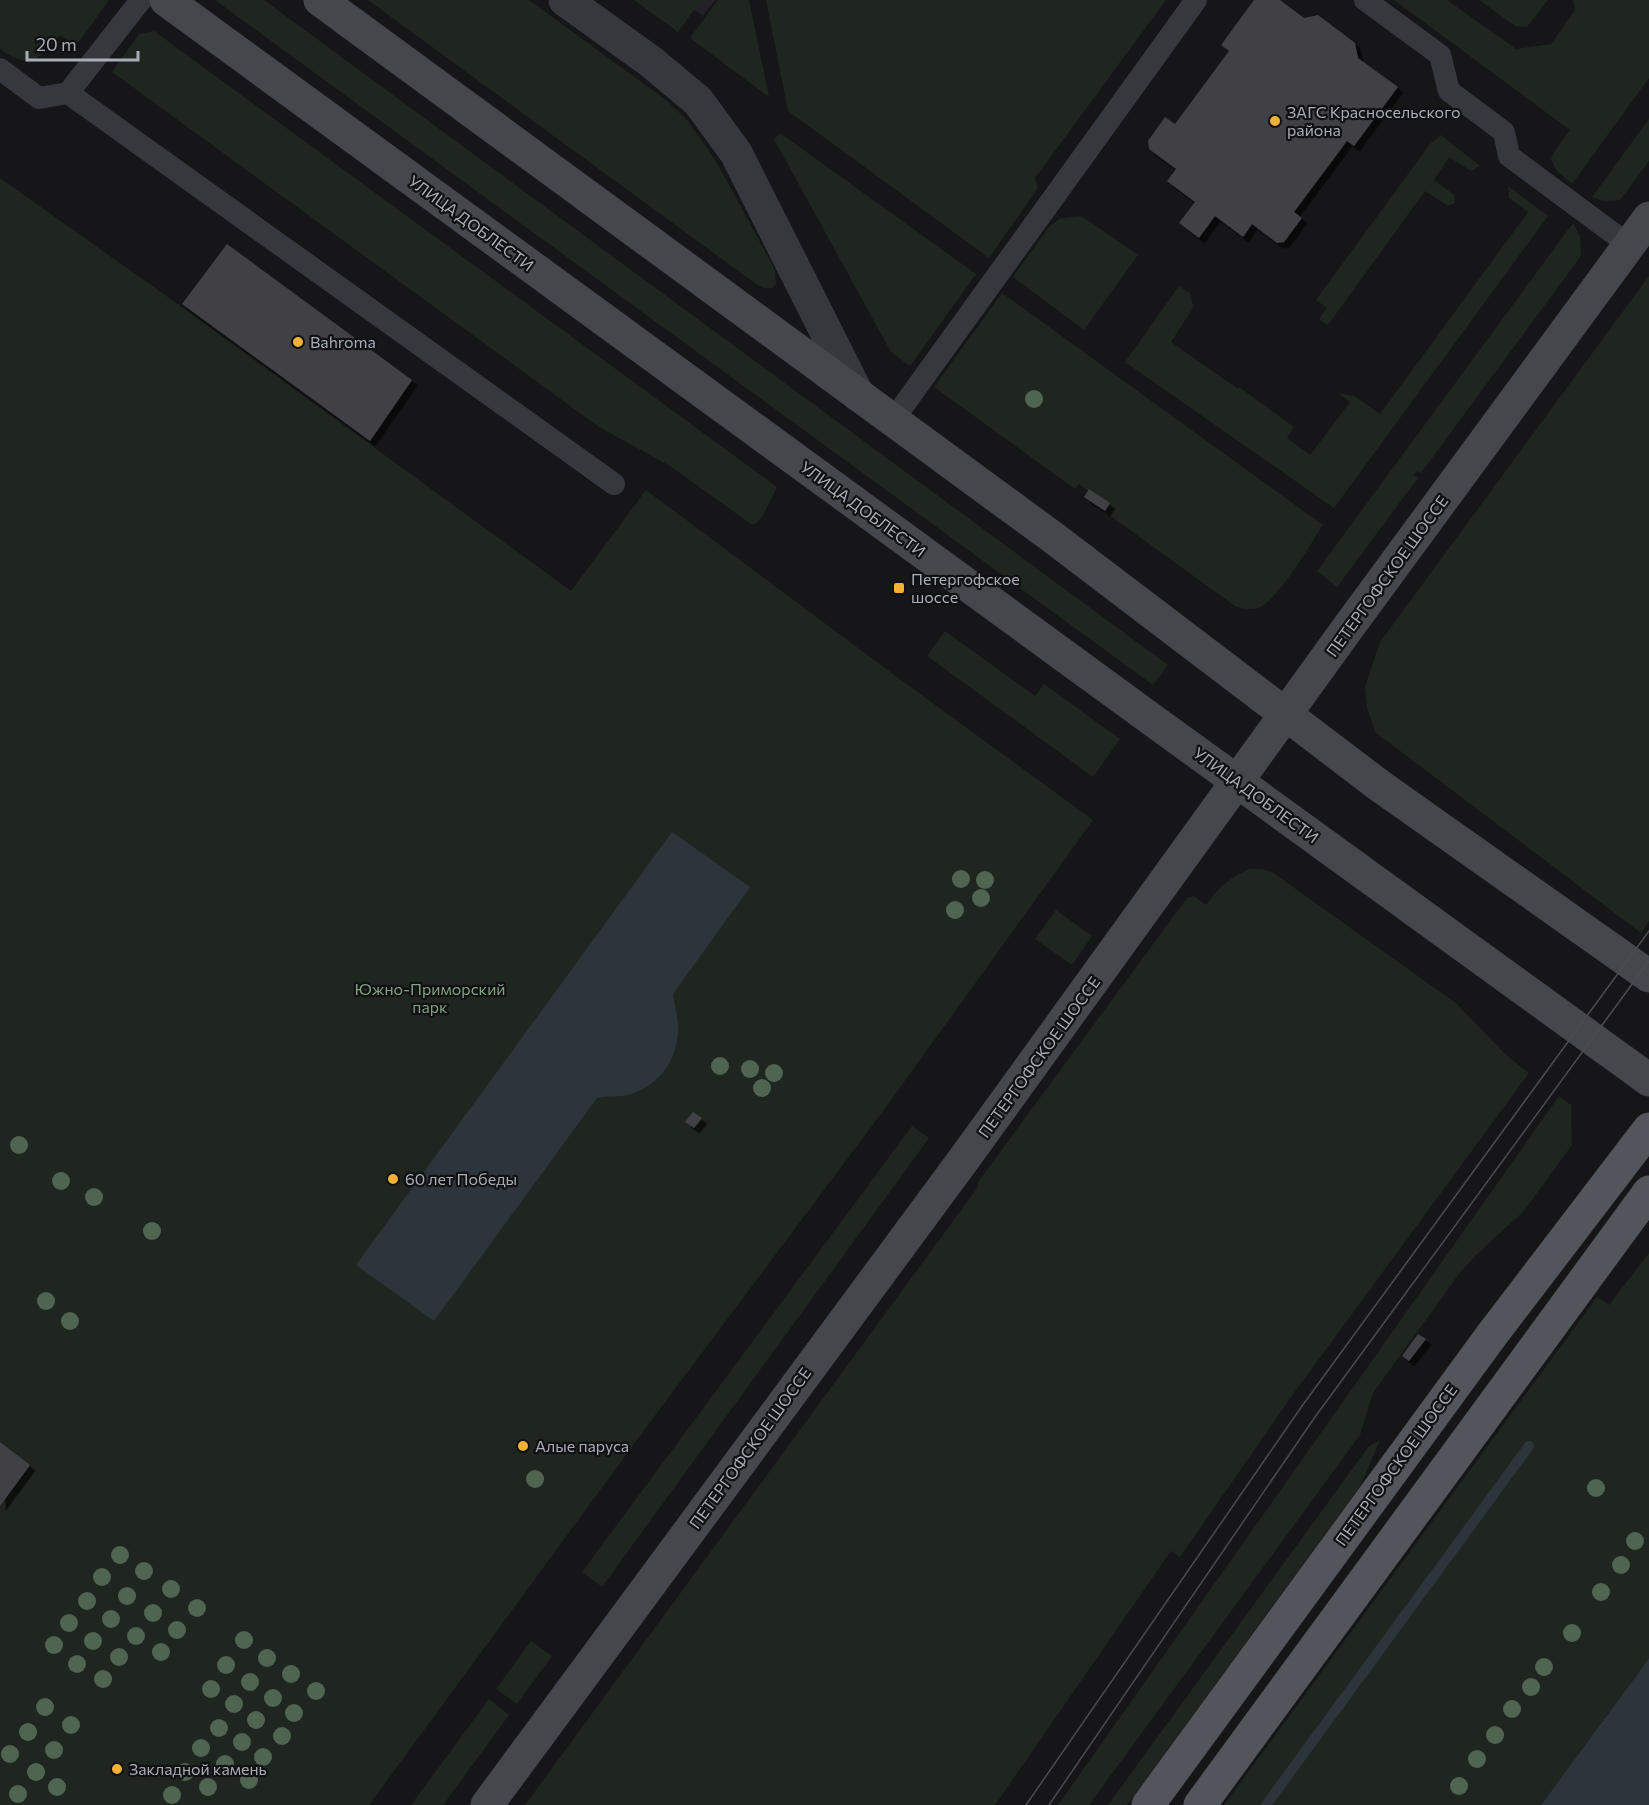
<svg xmlns="http://www.w3.org/2000/svg" width="1649" height="1805" font-family="Commissioner,sans-serif">
	<style>
		.built { fill: #222225 }
		.green { fill: #1e261f }
		.water { fill: #2c353c }
		.lines { fill: none; stroke-linecap: round; stroke-linejoin: round }
		.stream { stroke: #2c353c; stroke-width: 10 }
		.building { fill: #404145; filter: url(#shadow) }
		.lane { stroke: #37383d; stroke-width: 22 }
		.street { stroke: #37383d; stroke-width: 33 }
		.secondary { stroke: #45474d; stroke-width: 33 }
		.primary { stroke: #53555c; stroke-width: 33 }
		.tram { stroke: #4a4c52; stroke-width: 1.5 }
		.tree { fill: #506452 }
		.poi-dot { fill: #f2b134; stroke: #111113; stroke-width: 2 }
		.labels { text-anchor: middle; stroke-width: 4.5; stroke-linejoin: round; paint-order: stroke }
		.poi-label { font-size: 16px; fill: #a8adb8; stroke: #111113; text-anchor: start }
		.street-label { font-size: 16px; fill: #a8adb8; stroke: #111113 }
		.park-label { font-size: 16px; fill: #7fa381; stroke: #111113 }
	</style>
	<defs>
		<filter id="shadow"><feDropShadow dx="5.5" dy="5.5" stdDeviation="0" flood-color="#0009"/></filter>
	</defs>
	<rect width="100%" height="100%" fill="#161618"/>
	<!-- built -->
	<polygon class="built" points="681,0 715,0 703,16"/>
	<!-- green -->
	<g class="green">
		<path d="M 0,0 L 109,0 L 76,46 L 60,35 C 39,59 30,71 0,49 Z"/>
		<polygon points="215,0 264,0 1168,665 1153,685"/>
		<polygon points="368,0 529,0 666,100 687,120 716,161 771,262 775,270 776,284 772,288 764,288 756,284"/>
		<polygon points="634,0 701,0 678,32"/>
		<polygon points="718,0 749,0 769,97 690,38"/>
		<polygon points="766,0 1166,0 1035,178 1038,188 989,258 788,111"/>
		<polygon points="1394,0 1447,0 1516,49 1551,44 1575,10 1573,0 1649,0 1649,78 1572,184 1556,170 1551,159 1554,152 1570,130"/>
		<polygon points="1479,0 1548,0 1527,27 1515,26"/>
		<polygon points="154,31 777,487 762,517 755,524 751,524 670,466 599,427 112,72 139,34"/>
		<polygon points="1649,119 1649,161 1620,200 1604,201 1592,197"/>
		<polygon points="780,133 976,274 910,366 891,352 774,139"/>
		<polygon points="1441,135 1480,166 1471,171 1449,157 1434,180 1454,195 1455,203 1448,206 1425,191 1328,325 1319,319 1327,308 1316,300 1430,144"/>
		<polygon points="0,178 179,305 571,591 646,490 897,677 1093,820 886,1107 645,1429 369,1805 0,1805"/>
		<polygon points="1508,186 1548,216 1334,508 1125,362 1179,286 1191,294 1193,308 1171,342 1238,389 1239,387 1294,427 1287,438 1310,455 1350,402 1338,393 1354,396 1380,414 1528,212 1509,198"/>
		<polygon points="1078,216 1086,219 1138,255 1084,330 1013,277 1049,227 1059,219"/>
		<polygon points="1573,223 1580,236 1581,256 1421,473 1417,471 1414,475 1418,478 1337,587 1317,571"/>
		<polygon points="1649,276 1649,921 1641,933 1375,732 1367,707 1365,687 1380,642"/>
		<path d="M 1002,293 L 1323,525 C 1311,543 1278,601 1258,608 C 1250,610 1243,609 1235,606 L 1105,512 L 1109,506 L 1079,484 L 1075,489 L 934,387 Z"/>
		<polygon points="945,631 1035,696 1044,684 1120,739 1093,777 927,656"/>
		<path d="M 1250,869 L 1261,869 L 1272,872 L 1457,1004 L 1506,1055 L 1529,1073 L 1291,1397 L 1180,1557 L 1171,1551 L 995,1805 L 525,1805 L 978,1187 L 978,1182 L 1187,898 L 1194,896 L 1206,905 C 1220,887 1228,878 1250,869 Z"/>
		<polygon points="1056,910 1092,936 1072,965 1035,939"/>
		<polygon points="1559,1096 1571,1105 1572,1145 1523,1212 1474,1257 1459,1274 1373,1393 1360,1435 1089,1805 1058,1805"/>
		<polygon points="912,1126 929,1138 602,1587 582,1572"/>
		<polygon points="1649,1253 1649,1658 1541,1805 1224,1805 1597,1297 1609,1305"/>
		<polygon points="1380,1440 1361,1485 1127,1805 1108,1805 1369,1446"/>
		<polygon points="531,1641 552,1656 517,1704 496,1689"/>
		<polygon points="489,1699 509,1715 443,1805 411,1805"/>
	</g>
	<!-- water -->
	<g class="water">
		<path d="M 672,832 L 750,887 L 673,994 C 674,1005 678,1015 678,1026 C 679,1056 662,1083 634,1093 C 622,1098 609,1095 597,1098 L 434,1321 L 356,1265 Z"/>
		<polygon points="1649,1658 1649,1805 1541,1805 1636,1676"/>
	</g>
	<g class="lines">
		<!-- stream -->
		<polyline class="stream" points="1266,1805 1529,1446"/>
	</g>
	<!-- building -->
	<g class="building">
		<polygon points="1254,0 1280,0 1304,18 1318,15 1355,43 1358,58 1398,87 1354,146 1347,141 1294,212 1302,218 1284,242 1277,243 1252,224 1243,237 1215,216 1199,238 1179,223 1195,202 1167,181 1176,169 1149,149 1148,141 1165,117 1175,124 1229,51 1221,45"/>
		<polygon points="227,244 412,380 370,441 182,304"/>
		<polygon points="1089,489 1110,503 1105,511 1084,497"/>
		<polygon points="693,1112 702,1118 694,1128 685,1122"/>
		<polygon points="1418,1334 1426,1339 1409,1361 1402,1356"/>
		<polygon points="0,1442 30,1465 0,1506"/>
	</g>
	<g class="lines">
		<!-- lane -->
		<g class="lane">
			<polyline points="1365,0 1440,55 1449,91 1504,132 1509,156 1629,245"/>
			<polyline points="0,69 39,98 68,93 141,0"/>
			<polyline points="68,93 614,484"/>
			<polyline points="893,420 1196,0"/>
		</g>
		<!-- street -->
		<polyline class="street" points="565,0 650,61 698,101 736,153 858,395"/>
		<!-- secondary -->
		<g class="secondary">
			<polyline points="166,0 1151,719 1649,1080"/>
			<polyline points="320,0 1055,539 1380,786 1649,976"/>
			<polyline points="487,1805 964,1159 1350,625 1649,218"/>
		</g>
		<!-- primary -->
		<g class="primary">
			<polyline points="1148,1805 1491,1336 1649,1129"/>
			<polyline points="1200,1805 1649,1192"/>
		</g>
		<!-- tram -->
		<g class="tram">
			<polyline points="1026,1805 1302,1406 1649,931"/>
			<polyline points="1049,1805 1315,1417 1649,961"/>
		</g>
	</g>
	<!-- trees -->
	<g class="tree">
		<circle cx="1034" cy="399" r="9"/>
		<circle cx="961" cy="879" r="9"/>
		<circle cx="985" cy="880" r="9"/>
		<circle cx="981" cy="898" r="9"/>
		<circle cx="955" cy="910" r="9"/>
		<circle cx="720" cy="1066" r="9"/>
		<circle cx="750" cy="1069" r="9"/>
		<circle cx="774" cy="1073" r="9"/>
		<circle cx="762" cy="1088" r="9"/>
		<circle cx="19" cy="1145" r="9"/>
		<circle cx="61" cy="1181" r="9"/>
		<circle cx="94" cy="1197" r="9"/>
		<circle cx="152" cy="1231" r="9"/>
		<circle cx="46" cy="1301" r="9"/>
		<circle cx="70" cy="1321" r="9"/>
		<circle cx="535" cy="1479" r="9"/>
		<circle cx="1596" cy="1488" r="9"/>
		<circle cx="1635" cy="1541" r="9"/>
		<circle cx="120" cy="1555" r="9"/>
		<circle cx="1621" cy="1565" r="9"/>
		<circle cx="144" cy="1571" r="9"/>
		<circle cx="102" cy="1577" r="9"/>
		<circle cx="171" cy="1589" r="9"/>
		<circle cx="1601" cy="1592" r="9"/>
		<circle cx="127" cy="1596" r="9"/>
		<circle cx="87" cy="1601" r="9"/>
		<circle cx="197" cy="1608" r="9"/>
		<circle cx="153" cy="1613" r="9"/>
		<circle cx="111" cy="1619" r="9"/>
		<circle cx="69" cy="1623" r="9"/>
		<circle cx="177" cy="1630" r="9"/>
		<circle cx="1572" cy="1633" r="9"/>
		<circle cx="136" cy="1636" r="9"/>
		<circle cx="244" cy="1640" r="9"/>
		<circle cx="93" cy="1641" r="9"/>
		<circle cx="54" cy="1645" r="9"/>
		<circle cx="161" cy="1652" r="9"/>
		<circle cx="119" cy="1657" r="9"/>
		<circle cx="267" cy="1658" r="9"/>
		<circle cx="77" cy="1664" r="9"/>
		<circle cx="226" cy="1665" r="9"/>
		<circle cx="1544" cy="1667" r="9"/>
		<circle cx="291" cy="1674" r="9"/>
		<circle cx="103" cy="1679" r="9"/>
		<circle cx="250" cy="1682" r="9"/>
		<circle cx="1531" cy="1687" r="9"/>
		<circle cx="211" cy="1689" r="9"/>
		<circle cx="316" cy="1691" r="9"/>
		<circle cx="273" cy="1698" r="9"/>
		<circle cx="234" cy="1704" r="9"/>
		<circle cx="45" cy="1707" r="9"/>
		<circle cx="1512" cy="1709" r="9"/>
		<circle cx="294" cy="1713" r="9"/>
		<circle cx="256" cy="1720" r="9"/>
		<circle cx="71" cy="1725" r="9"/>
		<circle cx="219" cy="1728" r="9"/>
		<circle cx="28" cy="1732" r="9"/>
		<circle cx="1495" cy="1735" r="9"/>
		<circle cx="282" cy="1736" r="9"/>
		<circle cx="242" cy="1742" r="9"/>
		<circle cx="201" cy="1748" r="9"/>
		<circle cx="54" cy="1750" r="9"/>
		<circle cx="10" cy="1754" r="9"/>
		<circle cx="263" cy="1757" r="9"/>
		<circle cx="1477" cy="1759" r="9"/>
		<circle cx="225" cy="1764" r="9"/>
		<circle cx="36" cy="1772" r="9"/>
		<circle cx="185" cy="1772" r="9"/>
		<circle cx="249" cy="1780" r="9"/>
		<circle cx="1459" cy="1786" r="9"/>
		<circle cx="57" cy="1787" r="9"/>
		<circle cx="208" cy="1787" r="9"/>
		<circle cx="18" cy="1794" r="9"/>
		<circle cx="172" cy="1795" r="9"/>
	</g>
	<!-- markers -->
	<g class="poi-dot">
		<circle cx="1275" cy="121" r="6"/>
		<circle cx="298" cy="342" r="6"/>
		<rect x="893" y="582" width="12" height="12" rx="3"/>
		<circle cx="393" cy="1179" r="6"/>
		<circle cx="523" cy="1446" r="6"/>
		<circle cx="117" cy="1769" r="6"/>
	</g>
	<g class="labels">
		<!-- poi labels -->
		<g class="poi-label">
			<text x="1287" y="118">ЗАГС Красносельского<tspan x="1287" dy="18">района</tspan></text>
			<text x="310" y="348">Bahroma</text>
			<text x="911" y="585">Петергофское<tspan x="911" dy="18">шоссе</tspan></text>
			<text x="405" y="1185">60 лет Победы</text>
			<text x="535" y="1452">Алые паруса</text>
			<text x="129" y="1775">Закладной камень</text>
		</g>
		<!-- street labels -->
		<g class="street-label">
			<text transform="translate(471 223) rotate(36)" y="6">УЛИЦА ДОБЛЕСТИ</text>
			<text transform="translate(863 509) rotate(36)" y="6">УЛИЦА ДОБЛЕСТИ</text>
			<text transform="translate(1387 576) rotate(-54)" y="6">ПЕТЕРГОФСКОЕ ШОССЕ</text>
			<text transform="translate(1256 795) rotate(36)" y="6">УЛИЦА ДОБЛЕСТИ</text>
			<text transform="translate(1039 1057) rotate(-54)" y="6">ПЕТЕРГОФСКОЕ ШОССЕ</text>
			<text transform="translate(750 1448) rotate(-54)" y="6">ПЕТЕРГОФСКОЕ ШОССЕ</text>
			<text transform="translate(1396 1465) rotate(-54)" y="6">ПЕТЕРГОФСКОЕ ШОССЕ</text>
		</g>
		<!-- park labels -->
		<g class="park-label">
			<text x="430" y="995">Южно-Приморский<tspan x="430" dy="18">парк</tspan></text>
		</g>
	</g>
	<!-- scale -->
	<path d="M27 51v9h111v-9" fill="none" stroke="#a8adb8" stroke-width="3"/>
	<text x="36" y="51" font-size="18" fill="#a8adb8" stroke="#111113" stroke-width="4.5" paint-order="stroke">20 m</text>
</svg>
